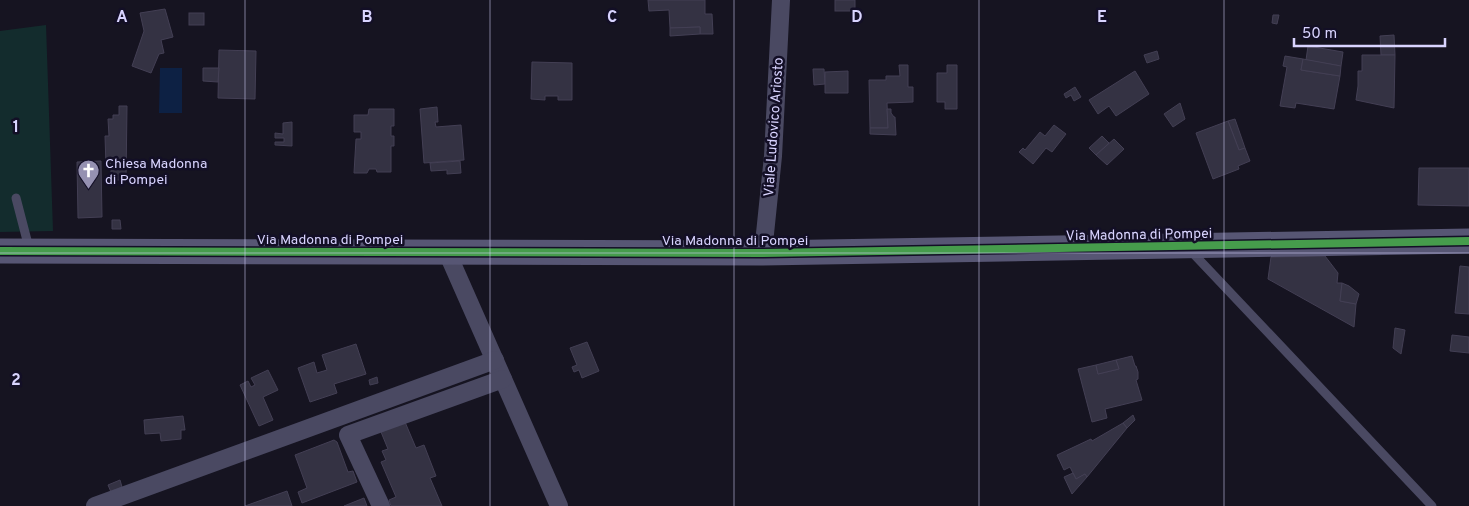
<svg xmlns="http://www.w3.org/2000/svg" width="1469" height="506" font-family="Overpass,sans-serif">
	<style>
		.green { fill: #132c2d }
		.water { fill: #0d2144 }
		.building { fill: #343243; stroke: #433f54 }
		.lines { fill: none; stroke-linecap: round; stroke-linejoin: round }
		.lane { stroke: #4a4962; stroke-width: 9 }
		.street { stroke: #4a4962; stroke-width: 18 }
		.secondary { stroke: #575674; stroke-width: 25 }
		.cycleway-casing { stroke: #130f26; stroke-width: 11 }
		.cycleway { stroke: #469c4c; stroke-width: 8 }
		.grid { fill: none; stroke: #d9d4ff; stroke-width: 1; stroke-opacity: 0.55 }
		.labels { text-anchor: middle; stroke-width: 5; stroke-linejoin: round; paint-order: stroke }
		.street-label { font-size: 14px; fill: #d9d4ff; stroke: #130f26 }
		.poi-label { font-size: 14px; fill: #d9d4ff; stroke: #130f26; text-anchor: start }
		.grid-label { font-size: 16px; text-anchor: middle; font-weight: bold; fill: #d9d4ff; stroke: #130f26; stroke-width: 5; stroke-linejoin: round; paint-order: stroke }
	</style>
	<rect width="100%" height="100%" fill="#161421"/>
	<!-- green -->
	<polygon class="green" points="46,25 53,231 0,232 0,31"/>
	<!-- water -->
	<polygon class="water" points="160,68 182,68 182,113 159,113"/>
	<!-- building -->
	<g class="building">
		<polygon points="648,0 705,0 705,14 712,14 713,34 700,34 700,27 670,28 669,10 649,11"/>
		<rect x="835" y="0" width="20" height="11"/>
		<polygon points="165,9 173,37 161,40 164,53 159,54 151,73 132,66 144,31 140,13"/>
		<rect x="189" y="13" width="15" height="12"/>
		<polygon points="1273,15 1279,15 1277,24 1272,23"/>
		<polygon points="700,27 700,34 670,36 670,28"/>
		<polygon points="1394,35 1395,55 1381,55 1380,36"/>
		<polygon points="1308,46 1343,52 1341,66 1306,60"/>
		<polygon points="219,50 256,51 255,99 218,98"/>
		<polygon points="1157,51 1159,59 1147,63 1144,55"/>
		<polygon points="1362,55 1395,55 1394,108 1356,100 1358,86 1358,71 1362,71"/>
		<polygon points="1285,56 1303,59 1301,70 1340,76 1334,109 1296,103 1295,108 1280,106 1287,67 1283,66"/>
		<polygon points="1303,59 1341,66 1340,76 1301,70"/>
		<polygon points="532,62 572,63 572,100 558,100 558,96 545,96 545,100 531,99"/>
		<polygon points="899,65 908,65 908,87 913,87 913,102 887,103 888,128 870,128 869,80 886,80 886,76 900,76"/>
		<polygon points="947,65 957,65 957,109 945,109 945,102 937,102 937,73 947,73"/>
		<polygon points="203,68 219,68 218,82 203,81"/>
		<polygon points="813,69 824,69 825,84 814,85"/>
		<polygon points="848,71 848,93 825,93 825,72"/>
		<polygon points="1135,71 1149,94 1116,116 1109,106 1098,114 1089,100"/>
		<polygon points="1075,87 1081,97 1074,101 1071,95 1066,98 1064,94"/>
		<polygon points="1180,103 1185,119 1173,127 1164,114"/>
		<polygon points="119,106 127,106 126,180 111,180 111,166 106,166 105,136 109,136 108,119 113,119 113,115 119,115"/>
		<polygon points="437,107 438,122 435,122 436,127 461,125 464,160 424,163 420,109"/>
		<polygon points="369,109 394,109 394,126 391,126 391,136 394,136 394,146 391,146 391,172 377,172 376,169 369,169 367,173 354,173 356,139 361,139 361,132 354,132 354,115 368,115"/>
		<polygon points="887,109 891,109 891,113 894,117 895,117 896,135 870,134 870,128 888,128"/>
		<polygon points="1235,119 1245,148 1239,150 1228,121"/>
		<polygon points="1228,121 1239,150 1245,148 1250,161 1238,166 1239,169 1213,179 1196,133"/>
		<polygon points="292,122 292,146 275,145 275,142 284,142 284,138 275,138 275,133 283,134 283,123"/>
		<polygon points="1054,125 1066,134 1052,152 1046,148 1033,164 1019,152 1023,148 1025,150 1040,132 1045,136"/>
		<polygon points="1102,136 1109,143 1096,155 1089,148"/>
		<polygon points="1114,139 1124,149 1107,165 1096,155"/>
		<polygon points="101,161 102,217 78,218 77,162"/>
		<polygon points="460,161 461,173 447,174 447,170 431,171 430,163"/>
		<polygon points="1419,168 1469,168 1469,206 1418,205"/>
		<polygon points="112,220 120,220 121,229 112,229"/>
		<polygon points="1325,256 1338,273 1337,283 1342,283 1340,301 1356,304 1354,327 1268,279 1271,257"/>
		<polygon points="1460,266 1469,267 1469,314 1455,313"/>
		<polygon points="1342,283 1349,286 1359,294 1356,304 1340,301"/>
		<polygon points="1395,328 1405,330 1401,354 1393,348"/>
		<polygon points="1452,335 1469,337 1469,353 1450,351"/>
		<polygon points="587,342 599,371 582,378 579,370 574,372 572,367 577,365 570,348"/>
		<polygon points="356,344 366,374 334,384 337,393 310,402 298,368 314,362 317,373 327,370 322,355"/>
		<polygon points="1132,356 1135,366 1136,366 1138,372 1138,379 1136,380 1142,400 1105,409 1107,418 1092,422 1078,369 1096,365 1098,374 1119,369 1116,360"/>
		<polygon points="1116,360 1119,369 1098,374 1096,365"/>
		<polygon points="268,370 278,390 263,397 273,420 259,426 240,385 248,381 251,387 255,385 251,378"/>
		<polygon points="377,377 378,383 370,385 369,380"/>
		<polygon points="1133,415 1135,420 1127,428 1123,423"/>
		<polygon points="183,416 185,430 181,430 181,439 161,441 160,433 145,434 144,420"/>
		<polygon points="405,422 416,448 424,445 436,476 430,478 442,506 391,506 389,500 396,497 381,462 386,460 382,451 388,449 381,432"/>
		<polygon points="1123,423 1127,428 1087,477 1085,474 1076,479 1070,467 1064,470 1057,455 1091,439 1092,441"/>
		<polygon points="334,440 337,442 348,472 353,471 357,482 302,503 298,492 307,488 295,455"/>
		<polygon points="1073,473 1076,479 1085,474 1087,477 1072,494 1064,477"/>
		<polygon points="120,480 122,487 111,492 108,485"/>
		<polygon points="287,491 292,506 245,506"/>
		<polygon points="364,498 367,506 344,506"/>
	</g>
	<g class="lines">
		<!-- lane -->
		<g class="lane">
			<polyline points="16,198 29,248"/>
			<polyline points="1189,249 1432,506"/>
		</g>
		<!-- street -->
		<g class="street">
			<polyline points="447,252 559,506"/>
			<polyline points="763,253 773,156 781,0"/>
			<polyline points="95,506 495,360"/>
			<polyline points="381,506 348,435 503,379"/>
		</g>
		<!-- secondary -->
		<polyline class="secondary" points="0,251 763,253 1469,241"/>
		<defs>
			<polyline id="cycleway" points="0,251 763,253 1469,241"/>
		</defs>
		<!-- cycleway casing -->
		<use href="#cycleway" class="cycleway-casing"/>
		<!-- cycleway -->
		<use href="#cycleway" class="cycleway"/>
	</g>
	<!-- grid -->
	<path class="grid" d="M 245,0 L 245,506M 490,0 L 490,506M 734,0 L 734,506M 979,0 L 979,506M 1224,0 L 1224,506M 0,253 L 1469,253"/>
	<!-- icons -->
	<defs>
		<symbol id="church-pin" viewBox="-11 -11 22 30"><path d="M0 17L-7.5 6A9.5 9.5 0 1 1 7.5 6Z" fill="#9591b1" stroke="#130f26"/><path d="M-1.2-6h2.4v3.5h3.3v2.4h-3.3V6h-2.4V-.1h-3.3v-2.4h3.3Z" fill="#fff"/></symbol>
	</defs>
	<g fill-rule="evenodd">
		<use href="#church-pin" x="76" y="158" width="25" height="34"/>
	</g>
	<g class="labels">
		<!-- street labels -->
		<g class="street-label">
			<text transform="translate(773 127) rotate(-86)" y="5">Viale Ludovico Ariosto</text>
			<text transform="translate(1139 234) rotate(-1)" y="5">Via Madonna di Pompei</text>
			<text x="330" y="244">Via Madonna di Pompei</text>
			<text x="735" y="245">Via Madonna di Pompei</text>
		</g>
		<!-- poi labels -->
		<g class="poi-label">
			<text x="105" y="168">Chiesa Madonna<tspan x="105" dy="16">di Pompei</tspan></text>
		</g>
	</g>
	<g class="grid-label">
		<text x="122" y="22">A</text>
		<text x="367" y="22">B</text>
		<text x="612" y="22">C</text>
		<text x="857" y="22">D</text>
		<text x="1102" y="22">E</text>
		<text x="16" y="132">1</text>
		<text x="16" y="385">2</text>
	</g>
	<!-- scale -->
	<path d="M1294 38v8h151v-8" fill="none" stroke="#d9d4ff" stroke-width="2.5"/>
	<text x="1302" y="38" font-size="15" fill="#d9d4ff" stroke="#130f26" stroke-width="4" paint-order="stroke">50 m</text>
</svg>
